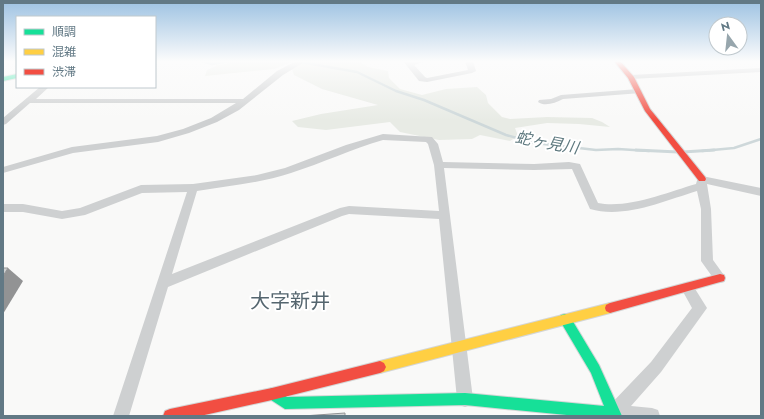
<svg xmlns="http://www.w3.org/2000/svg" width="764" height="419" font-family="Jost,'Noto Sans JP',sans-serif">
	<style>
		.green { fill: #e8ebe5 }
		.lines { fill: none; stroke-linecap: round; stroke-linejoin: round }
		.stream-far1 { stroke: #ced8da; stroke-width: 2.5 }
		.stream { stroke: #ced8da; stroke-width: 3 }
		.fast-casing { stroke: #d4d6d6; stroke-width: 2 }
		.slow-casing { stroke: #d4d6d6; stroke-width: 2 }
		.jam-casing { stroke: #d4d6d6; stroke-width: 2 }
		.street { fill: #ced0d1; fill-rule: evenodd }
		.fast { fill: #16e098; fill-rule: evenodd }
		.slow { fill: #ffcf43; fill-rule: evenodd }
		.jam { fill: #f24e42; fill-rule: evenodd }
		.shaded-wall { fill: #929394 }
		.building { fill: #d0d2d3; stroke: #929394 }
		.labels { text-anchor: middle; stroke-width: 4; stroke-linejoin: round; paint-order: stroke }
		.water-label { font-size: 16px; font-style: italic; fill: #5d787e; stroke: #fff }
		.near-quarter-label { font-size: 20px; fill: #55666f; stroke: #fff }
	</style>
	<rect width="100%" height="100%" fill="#f9f9f8"/>
	<!-- green -->
	<g class="green">
		<polygon points="240,61 285,61 292,62 274,69 205,76 207,70 218,65"/>
		<polygon points="306,61 358,61 368,67 388,71 389,78 400,89 422,95 446,89 477,87 486,95 488,103 502,117 510,119 547,117 592,118 602,122 610,127 579,124 547,123 515,128 518,136 510,141 480,135 472,139 439,140 400,132 390,122 326,130 298,127 292,121 321,114 378,105 322,89 294,75 292,69"/>
	</g>
	<g class="lines">
		<!-- stream-far1 -->
		<g class="stream-far1">
			<polyline points="202,61 212,64 229,61"/>
			<polyline points="301,62 357,72 396,91 424,100 506,135 535,143 596,150 618,149 649,151"/>
			<polyline points="702,151 734,148 761,139"/>
		</g>
		<!-- stream -->
		<g class="stream">
			<polyline points="636,150 678,152"/>
			<polyline points="683,152 714,150"/>
		</g>
		<defs>
			<g id="fast">
				<polygon points="17,74 17,78 3,81 3,77"/>
				<polygon points="565,314 569,315 599,365 622,416 577,416 465,405 285,409 268,398 266,394 268,390 272,388 287,397 465,393 604,406 591,373 559,319 561,315"/>
			</g>
			<polygon id="slow" points="610,303 614,305 615,308 614,311 610,313 380,373 376,371 374,367 376,363 380,361"/>
			<g id="jam">
				<polygon points="614,61 620,61 634,77 650,109 705,177 706,179 705,181 699,181 645,111 628,78"/>
				<polygon points="720,274 724,275 725,278 724,281 720,282 610,313 606,311 605,308 606,305 610,303"/>
				<polygon points="380,361 384,363 386,367 384,371 380,373 272,400 200,416 163,416 165,411 170,409 272,388"/>
			</g>
		</defs>
		<!-- fast casing -->
		<use href="#fast" class="fast-casing"/>
		<!-- slow casing -->
		<use href="#slow" class="slow-casing"/>
		<!-- jam casing -->
		<use href="#jam" class="jam-casing"/>
		<!-- street -->
		<g class="street">
			<polygon points="296,61 306,61 283,75 239,110 217,122 189,133 158,142 73,153 3,173 3,167 72,147 157,136 183,129 211,118 236,103 30,103 6,124 3,125 3,118 40,87 49,87 36,99 243,99 277,71"/>
			<polygon points="403,61 426,61 414,65 425,77 427,78 468,70 465,61 473,61 476,71 472,73 427,82 419,81"/>
			<polygon points="761,68 761,72 631,79 627,77 631,75"/>
			<path d="M 638,89 L 642,91 L 641,93 L 563,99 C 555,103 545,107 538,102 L 539,100 L 551,99 L 561,95 Z"/>
			<path d="M 383,134 L 432,137 L 438,144 L 443,162 L 534,164 L 569,162 L 580,164 L 598,203 C 628,209 668,192 696,184 L 698,177 L 702,176 L 761,188 L 761,196 L 707,184 L 711,209 L 713,260 L 726,278 L 724,282 L 720,283 L 716,282 L 701,261 L 701,209 L 697,191 C 664,201 624,219 590,209 L 572,169 L 534,170 L 444,168 L 473,399 L 471,405 L 465,407 L 459,405 L 457,399 L 439,219 L 349,214 L 342,216 L 168,287 L 129,416 L 113,416 L 187,192 L 142,193 L 85,215 L 62,219 L 23,212 L 3,212 L 3,204 L 23,204 L 62,211 L 80,208 L 141,185 L 193,184 L 257,175 L 285,168 L 346,145 ZM 383,140 L 426,142 L 428,144 L 434,165 L 439,211 L 349,206 L 340,208 L 172,274 L 197,191 C 228,186 261,183 291,173 C 322,163 352,149 383,140 Z"/>
			<polygon points="687,282 692,284 707,308 661,372 631,406 652,408 658,410 660,416 607,416 606,413 608,407 651,362 692,308 681,288 682,284"/>
		</g>
		<!-- fast -->
		<use href="#fast" class="fast"/>
		<!-- slow -->
		<use href="#slow" class="slow"/>
		<!-- jam -->
		<use href="#jam" class="jam"/>
	</g>
	<!-- shaded-wall -->
	<polygon class="shaded-wall" points="8,268 23,281 3,314 3,276"/>
	<!-- building -->
	<g class="building">
		<polygon points="3,268 8,268 3,276"/>
		<polygon points="345,413 345,416 303,416"/>
	</g>
	<!-- sky -->
	<linearGradient id="sky" x2="0" y2="1"><stop stop-color="#9dc2e2"/><stop offset="0.51" stop-color="#fcfcfc"/><stop offset="1" stop-color="#fcfcfc" stop-opacity="0"/></linearGradient>
	<rect width="764" height="120" fill="url(#sky)"/>
	<g class="labels">
		<!-- water labels -->
		<g class="water-label">
			<text transform="translate(547 142) rotate(10)" y="6">蛇ヶ見川</text>
		</g>
		<!-- near-quarter labels -->
		<g class="near-quarter-label">
			<text x="290" y="308">大字新井</text>
		</g>
	</g>
	<!-- border -->
	<rect width="764" height="419" fill="none" stroke="#627985" stroke-width="8"/>
	<!-- legend -->
	<rect x="16" y="16" width="140" height="72" fill="#ffffff" stroke="#c0c9ce"/>
	<rect x="24" y="29" width="20" height="6" fill="#16e098" stroke="#c0c9ce"/>
	<text x="52" y="36" font-size="12" fill="#627985">順調</text>
	<rect x="24" y="49" width="20" height="6" fill="#ffcf43" stroke="#c0c9ce"/>
	<text x="52" y="56" font-size="12" fill="#627985">混雑</text>
	<rect x="24" y="69" width="20" height="6" fill="#f24e42" stroke="#c0c9ce"/>
	<text x="52" y="76" font-size="12" fill="#627985">渋滞</text>
	<!-- north arrow -->
	<g transform="translate(728 36) rotate(345)"><circle r="19" fill="#ffffff" stroke="#c0c9ce"/>
	<path d="M0-3L7 15L0 10L-7 15Z" fill="#97a6ad"/>
	<text y="-6" font-size="11" font-weight="bold" text-anchor="middle" fill="#627985">N</text>
	</g>
</svg>
